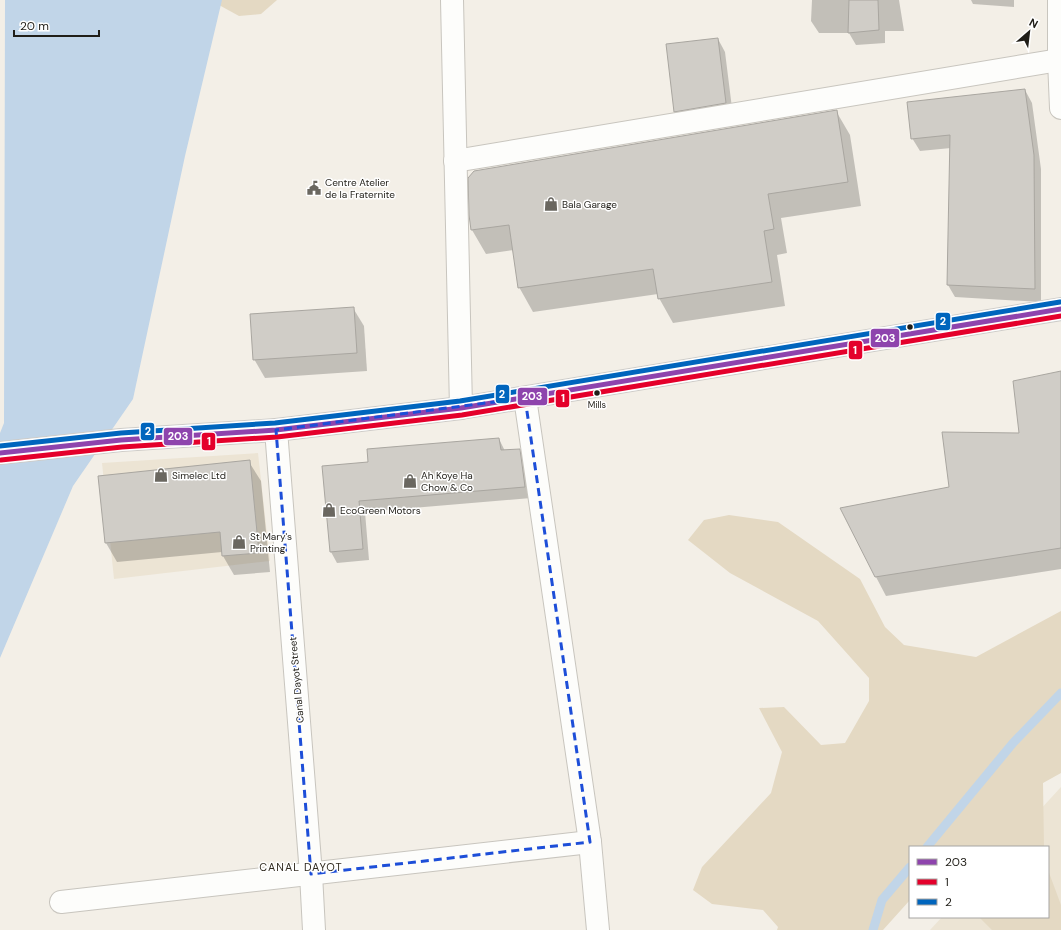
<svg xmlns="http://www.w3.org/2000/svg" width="1061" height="930" font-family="'DM Sans',sans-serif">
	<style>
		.built { fill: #ece4d4 }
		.green { fill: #e4d9c3 }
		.water { fill: #c1d5e8 }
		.shadow { fill: #0003 }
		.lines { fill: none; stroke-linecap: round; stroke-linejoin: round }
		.stream { stroke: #c1d5e8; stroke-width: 9 }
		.building { fill: #d0cdc7; stroke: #a9a6a0 }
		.minor-casing { stroke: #c8c5be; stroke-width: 24 }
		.primary-casing { stroke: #ceccc8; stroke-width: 24 }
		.minor { stroke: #fdfdfb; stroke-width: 22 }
		.primary { stroke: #dee4e9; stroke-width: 22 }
		.bus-1-casing { stroke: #fff; stroke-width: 8 }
		.bus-2-casing { stroke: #fff; stroke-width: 8 }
		.bus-3-casing { stroke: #fff; stroke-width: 8 }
		.bus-1 { stroke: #8e44ad; stroke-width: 5 }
		.bus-2 { stroke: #e4002b; stroke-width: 5 }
		.bus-3 { stroke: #0065bd; stroke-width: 5 }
		.marked { fill: none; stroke: #1d4ed8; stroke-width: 3; stroke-dasharray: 8 5; stroke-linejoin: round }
		.bus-dot { fill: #201e18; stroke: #fff; stroke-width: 1.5 }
		.labels { text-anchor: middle; stroke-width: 3; stroke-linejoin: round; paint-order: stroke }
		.bus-label { font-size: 9px; fill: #201e18; stroke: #fff }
		.poi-label { font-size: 10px; fill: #201e18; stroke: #fff; text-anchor: start }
		.street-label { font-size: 10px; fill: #201e18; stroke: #fff }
		.neighbourhood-label { font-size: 11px; letter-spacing: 1px; fill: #302a1f; stroke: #fff }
		.line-badge { stroke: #fff; stroke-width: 1.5 }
		.badge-label { font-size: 11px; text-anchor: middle; font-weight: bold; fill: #fff }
	</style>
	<rect width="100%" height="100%" fill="#f3efe7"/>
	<!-- built -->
	<g class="built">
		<polygon points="258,453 270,561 114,579 102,463"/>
		<polygon points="1061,787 1061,930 930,930 942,917 1048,917 1048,847 1006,847"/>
	</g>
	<!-- green -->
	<g class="green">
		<polygon points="220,0 277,0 261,14 239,16 219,5"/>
		<polygon points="729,515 778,522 860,579 885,627 904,645 976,657 1061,611 1061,773 1043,783 1044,847 910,847 910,900 883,930 777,930 778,927 763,910 712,904 693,890 702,867 771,793 782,752 759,708 784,707 821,745 845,743 869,701 869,678 818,621 730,573 688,540 704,520"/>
		<polygon points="1048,870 1061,905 1061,930 992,930 979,917 1048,917"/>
	</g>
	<!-- water -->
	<polygon class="water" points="5,0 222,0 185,156 133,399 73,486 0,658 0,433 4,423"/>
	<!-- shadow -->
	<g class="shadow">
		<polygon points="812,0 899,0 904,31 885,31 885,43 856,45 849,33 819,33 811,21"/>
		<polygon points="971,0 1014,0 1014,7 973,4"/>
		<polygon points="718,39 725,52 733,116 682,124 675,111"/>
		<polygon points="1025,90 1032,103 1041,169 1041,302 955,297 948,285 951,148 920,151 912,138"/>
		<polygon points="836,111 850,135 861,206 781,218 787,253 777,255 785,306 673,323 659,298 658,294 533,312 519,287 514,250 486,254 472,230"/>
		<polygon points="353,308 364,326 367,371 265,378 254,359"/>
		<polygon points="1061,372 1061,569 886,596 876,577 950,488 1021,434"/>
		<polygon points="499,439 505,451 519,450 526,461 531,498 365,512 369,560 337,563 331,552 369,463"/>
		<polygon points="249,462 261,481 270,572 234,575 223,556 222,552 117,562 106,543 99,477"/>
	</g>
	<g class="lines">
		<!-- stream -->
		<g class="stream">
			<polyline points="927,847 1013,743 1061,693"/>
			<polyline points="873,930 882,900 910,867"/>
		</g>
	</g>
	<!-- building -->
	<g class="building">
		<polygon points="849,0 878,0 879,30 848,33"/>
		<polygon points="718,38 726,103 674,112 666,44"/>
		<polygon points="1025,89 1034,155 1035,289 947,285 950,135 911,139 907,102"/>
		<polygon points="837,110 848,182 768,194 774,229 764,231 772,282 658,299 653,269 518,288 509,225 471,230 469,215 468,178 474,171"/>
		<polygon points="354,307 357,353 253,360 250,314"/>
		<polygon points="1061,371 1061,548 875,577 840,508 949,487 942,432 1019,433 1013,381"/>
		<polygon points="499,438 501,450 520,449 525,487 359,501 363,549 330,552 322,466 368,462 367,449"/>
		<polygon points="250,460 259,553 222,556 220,532 105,543 98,476"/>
	</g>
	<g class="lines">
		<defs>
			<g id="minor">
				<polyline points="452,0 461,408"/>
				<polyline points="1059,0 1059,60 1061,108"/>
				<polyline points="455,161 1059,60"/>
				<polyline points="525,398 590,842 598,930"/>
				<polyline points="276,430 311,874 314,930"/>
				<polyline points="61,902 590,842"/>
			</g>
			<polyline id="primary" points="0,453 121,440 276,430 461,408 1061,309"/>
		</defs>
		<!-- minor casing -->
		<use href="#minor" class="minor-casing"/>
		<!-- primary casing -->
		<use href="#primary" class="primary-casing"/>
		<!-- minor -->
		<use href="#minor" class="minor"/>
		<!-- primary -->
		<use href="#primary" class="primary"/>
		<defs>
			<polyline id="bus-1" points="0,453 121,440 276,430 461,408 1061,309"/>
			<polyline id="bus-2" points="1,460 122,447 277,437 462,415 1061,316"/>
			<polyline id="bus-3" points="0,446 121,433 275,423 460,401 1060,302"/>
		</defs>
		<!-- bus-1 casing -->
		<use href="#bus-1" class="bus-1-casing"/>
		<!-- bus-2 casing -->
		<use href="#bus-2" class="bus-2-casing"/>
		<!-- bus-3 casing -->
		<use href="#bus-3" class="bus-3-casing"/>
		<!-- bus-1 -->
		<use href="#bus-1" class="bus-1"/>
		<!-- bus-2 -->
		<use href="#bus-2" class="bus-2"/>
		<!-- bus-3 -->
		<use href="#bus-3" class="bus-3"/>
	</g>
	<!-- marked area -->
	<path class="marked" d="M 525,398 L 590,842 L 311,874 L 276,430 Z"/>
	<!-- icons -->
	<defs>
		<symbol id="civic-bare" viewBox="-9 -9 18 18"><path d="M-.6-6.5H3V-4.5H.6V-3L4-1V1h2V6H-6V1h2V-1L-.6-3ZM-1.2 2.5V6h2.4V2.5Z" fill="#6a6760" stroke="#fff" stroke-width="2.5" paint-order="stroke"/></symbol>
		<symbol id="shop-bare" viewBox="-9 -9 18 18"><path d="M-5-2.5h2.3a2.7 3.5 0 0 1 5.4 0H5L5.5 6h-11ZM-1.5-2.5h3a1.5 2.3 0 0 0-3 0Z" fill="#6a6760" stroke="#fff" stroke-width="2.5" paint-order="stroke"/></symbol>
	</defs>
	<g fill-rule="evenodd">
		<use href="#civic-bare" x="304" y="178" width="20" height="20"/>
		<use href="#shop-bare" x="541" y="194" width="20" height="20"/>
		<use href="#shop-bare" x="151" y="465" width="20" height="20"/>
		<use href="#shop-bare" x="400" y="471" width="20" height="20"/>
		<use href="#shop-bare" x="319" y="500" width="20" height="20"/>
		<use href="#shop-bare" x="229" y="532" width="20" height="20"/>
	</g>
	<!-- markers -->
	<g class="bus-dot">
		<circle cx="910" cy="327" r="3.5"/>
		<circle cx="597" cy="393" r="3.5"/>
	</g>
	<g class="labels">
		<!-- bus labels -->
		<g class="bus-label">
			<text x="597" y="408">Mills</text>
		</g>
		<!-- poi labels -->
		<g class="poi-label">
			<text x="325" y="186">Centre Atelier<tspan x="325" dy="12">de la Fraternite</tspan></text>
			<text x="562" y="208">Bala Garage</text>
			<text x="172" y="479">Simelec Ltd</text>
			<text x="421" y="479">Ah Koye Ha<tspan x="421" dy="12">Chow &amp; Co</tspan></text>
			<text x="340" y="514">EcoGreen Motors</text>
			<text x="250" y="540">St Mary's<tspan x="250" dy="12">Printing</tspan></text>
		</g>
		<!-- street labels -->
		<g class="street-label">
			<text transform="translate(296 680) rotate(-95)" y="4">Canal Dayot Street</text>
		</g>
		<!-- neighbourhood labels -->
		<g class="neighbourhood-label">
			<text x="301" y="871">CANAL DAYOT</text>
		</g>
	</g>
	<g class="line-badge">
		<rect x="935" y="312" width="16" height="19" rx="4" fill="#0065bd"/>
		<rect x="870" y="328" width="30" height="20" rx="4" fill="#8e44ad"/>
		<rect x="848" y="340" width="15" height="20" rx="4" fill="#e4002b"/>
		<rect x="495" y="384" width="15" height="20" rx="4" fill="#0065bd"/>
		<rect x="517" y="387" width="31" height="19" rx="4" fill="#8e44ad"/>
		<rect x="555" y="389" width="15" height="19" rx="4" fill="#e4002b"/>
		<rect x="140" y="422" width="15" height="19" rx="4" fill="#0065bd"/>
		<rect x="163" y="427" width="30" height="19" rx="4" fill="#8e44ad"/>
		<rect x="201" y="432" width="15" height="19" rx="4" fill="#e4002b"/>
	</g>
	<g class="badge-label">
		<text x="943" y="325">2</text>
		<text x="885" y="342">203</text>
		<text x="855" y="354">1</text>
		<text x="502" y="398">2</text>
		<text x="532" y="400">203</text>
		<text x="563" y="402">1</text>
		<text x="148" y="435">2</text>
		<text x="178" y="440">203</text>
		<text x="209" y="445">1</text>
	</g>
	<!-- legend -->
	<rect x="909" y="846" width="140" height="72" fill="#ffffff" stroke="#a6a5a3"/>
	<rect x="917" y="859" width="20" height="6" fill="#8e44ad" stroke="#a6a5a3"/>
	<text x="945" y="866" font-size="12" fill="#201e18">203</text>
	<rect x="917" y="879" width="20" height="6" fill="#e4002b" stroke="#a6a5a3"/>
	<text x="945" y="886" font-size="12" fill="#201e18">1</text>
	<rect x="917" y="899" width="20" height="6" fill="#0065bd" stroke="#a6a5a3"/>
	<text x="945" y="906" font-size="12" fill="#201e18">2</text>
	<!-- north arrow -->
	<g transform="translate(1029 32) rotate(28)" stroke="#ffffff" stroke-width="3" paint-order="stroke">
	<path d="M0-3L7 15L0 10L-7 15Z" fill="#201e18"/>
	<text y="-6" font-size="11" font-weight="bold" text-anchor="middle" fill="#201e18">N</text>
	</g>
	<!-- scale -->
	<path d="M14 30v6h85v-6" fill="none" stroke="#201e18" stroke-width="2"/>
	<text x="20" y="30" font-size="12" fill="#201e18" stroke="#ffffff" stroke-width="3" paint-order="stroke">20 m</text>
</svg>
